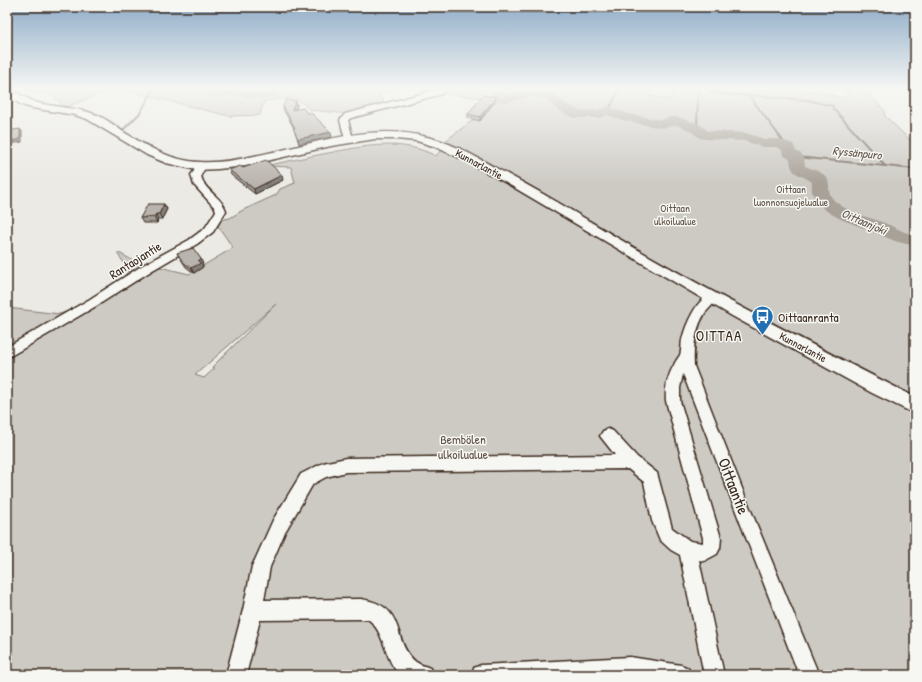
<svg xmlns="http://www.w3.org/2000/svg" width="922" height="682" font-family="'Patrick Hand',sans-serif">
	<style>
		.green { fill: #cdcac4; stroke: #847a71; fill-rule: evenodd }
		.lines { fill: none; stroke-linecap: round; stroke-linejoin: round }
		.stream { stroke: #7c7167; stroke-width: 2 }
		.river { fill: #a8a198; fill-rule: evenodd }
		.street-casing { stroke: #3b2a1e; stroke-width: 3 }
		.secondary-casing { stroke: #3b2a1e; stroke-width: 3 }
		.street { fill: #f6f6f2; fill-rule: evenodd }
		.secondary { fill: #f6f6f2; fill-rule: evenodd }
		.wall { fill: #a09b96; stroke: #3b2a1e }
		.shaded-wall { fill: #827e7a; stroke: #3b2a1e }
		.building { fill: #bab4ae; stroke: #3b2a1e }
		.labels { text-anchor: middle; stroke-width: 3; stroke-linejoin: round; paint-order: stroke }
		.far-street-label { font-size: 11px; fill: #3b2a1e; stroke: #f6f6f2 }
		.far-park-label { font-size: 11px; fill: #605248; stroke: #f6f6f2 }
		.far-water-label { font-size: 12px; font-style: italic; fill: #615449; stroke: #f6f6f2 }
		.street-label { font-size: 13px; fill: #3b2a1e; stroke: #f6f6f2 }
		.poi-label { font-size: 13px; fill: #3b2a1e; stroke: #f6f6f2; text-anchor: start }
		.park-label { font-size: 13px; fill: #605248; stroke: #f6f6f2 }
		.quarter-label { font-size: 15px; letter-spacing: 1px; fill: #3b2a1e; stroke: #f6f6f2 }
		.near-street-label { font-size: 16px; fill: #3b2a1e; stroke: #f6f6f2 }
	</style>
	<rect width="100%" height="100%" fill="#ebeae5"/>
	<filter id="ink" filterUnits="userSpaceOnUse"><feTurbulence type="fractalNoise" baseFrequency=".025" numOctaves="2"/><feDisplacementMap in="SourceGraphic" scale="8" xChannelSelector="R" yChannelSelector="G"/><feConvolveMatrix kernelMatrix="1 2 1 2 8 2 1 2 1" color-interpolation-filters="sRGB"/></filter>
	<g filter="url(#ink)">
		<!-- green -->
		<g class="green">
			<polygon points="26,89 397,89 378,94 386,105 349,114 310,110 296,97 264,101 260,115 229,116 125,90 103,93 66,107 50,94 32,93"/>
			<path d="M 427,89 L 651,89 L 649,96 L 671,100 L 673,89 L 788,89 L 817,91 L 843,98 L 848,95 L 846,91 L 838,89 L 863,89 L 885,111 L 884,115 L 915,145 L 915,675 L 7,675 L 7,357 L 149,271 L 160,267 L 189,274 L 233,248 L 218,226 L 220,220 L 230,218 L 243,210 L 276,195 L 280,189 L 295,183 L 291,167 L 264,166 C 285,162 306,157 328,153 C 364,146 401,138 436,156 L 441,150 L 444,142 L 499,100 L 442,93 L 408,98 L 429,89 ZM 276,304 L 212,367 L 215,368 L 204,378 L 195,375 Z"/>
			<polygon points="117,253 119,253 143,266 101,296 7,349 7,308 60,314 78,307 122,279 129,270"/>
		</g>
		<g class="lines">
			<!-- stream -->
			<g class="stream">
				<polyline points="708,89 710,92 714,93 750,96"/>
				<polyline points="749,95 807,100 833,106"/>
				<polyline points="751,98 786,145"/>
				<polyline points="833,108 885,166"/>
				<polyline points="608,111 620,89"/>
				<polyline points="697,130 698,89"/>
				<polyline points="122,131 140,113 154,89"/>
				<polyline points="797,157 915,169"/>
			</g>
			<!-- river -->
			<g class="river">
				<polygon points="205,89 244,89 262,92 269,89 281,89 276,96 262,99 236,95 216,97 209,95 204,91"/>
				<path d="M 492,89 L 504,89 L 505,95 L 530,89 L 549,91 L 553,92 L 566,104 L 580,111 L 597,110 L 608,107 L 629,114 L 661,120 L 669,117 L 677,117 L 699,124 L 708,131 L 746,133 L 764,139 L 778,139 L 793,144 L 796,151 C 804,155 804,157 805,166 C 812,169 826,173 828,180 C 831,191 826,192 836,202 C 850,214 870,217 887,224 C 897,228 904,233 915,235 L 915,245 C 896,243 891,239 874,232 C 854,223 822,217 813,194 C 811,191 812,185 812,182 C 800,173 791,176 790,159 L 784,156 L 781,149 L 776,147 L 763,147 L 744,141 L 705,139 L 700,138 L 689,130 L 676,125 L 662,128 L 626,121 L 607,115 L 600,118 L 573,118 L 558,110 L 545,98 L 530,97 L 504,103 L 494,99 L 492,96 Z"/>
			</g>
			<defs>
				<g id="street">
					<polygon points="438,89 445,89 442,94 351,118 348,120 353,139 349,141 345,139 340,120 345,114 436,90"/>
					<path d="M 202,163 L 206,166 L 201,175 C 203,191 222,196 226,211 L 213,232 L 197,244 L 151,271 L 98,305 L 7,358 L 7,347 L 90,299 L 143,265 L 189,240 L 205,228 L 216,211 L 215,208 L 194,185 L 191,175 L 199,164 Z"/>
					<path d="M 711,294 L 715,295 L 717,298 C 714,304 709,308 705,313 C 695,329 693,348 694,366 L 747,501 L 819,675 L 799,675 L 683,374 L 680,388 L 680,401 L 721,538 L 720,548 L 717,554 L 704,561 L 699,560 L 724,675 L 704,675 L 680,555 L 671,550 L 660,540 L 652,521 L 644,482 L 628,469 L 346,472 L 326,477 L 313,484 L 285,532 L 270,567 L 264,600 L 361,599 C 409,606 390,641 416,662 C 420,665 426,666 430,668 L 433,675 L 400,675 C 384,660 386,633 368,619 L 361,619 L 260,620 L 246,675 L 226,675 L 243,610 L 252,566 L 255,560 L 273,520 L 301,474 L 323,463 L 346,458 L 615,455 L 600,436 L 603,431 L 608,429 L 613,431 L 637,457 L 657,473 L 672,528 L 690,541 L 703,543 L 703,538 L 666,401 C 665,388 667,377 674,365 C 675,362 678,358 680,355 C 682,350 681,344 682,340 C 685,326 697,298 711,294 Z"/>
					<polygon points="630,657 681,665 688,668 691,675 471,675 474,668 481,665"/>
				</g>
				<path id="secondary" d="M 7,89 C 18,91 27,100 38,103 C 58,108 78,107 97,115 C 106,119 114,125 122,131 C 146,146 171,161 200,162 C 218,163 237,160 254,156 C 313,145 371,121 431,138 C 454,144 474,156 494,167 C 542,192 587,220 633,247 C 725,300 820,349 915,397 L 915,414 L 872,393 L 732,316 L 508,184 L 462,159 L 433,146 L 417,141 L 396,139 L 375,139 L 331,146 L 245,166 L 218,169 L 197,170 L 166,163 L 147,155 L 87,119 L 75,115 L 32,108 L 22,105 L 7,96 Z"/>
			</defs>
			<!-- street casing -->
			<use href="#street" class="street-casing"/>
			<!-- secondary casing -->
			<use href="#secondary" class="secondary-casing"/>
			<!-- street -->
			<use href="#street" class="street"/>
			<!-- secondary -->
			<use href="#secondary" class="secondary"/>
		</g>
		<!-- wall -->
		<g class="wall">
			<polygon points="496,97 495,101 480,121 468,118 468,114"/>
			<polygon points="296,100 297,105 296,109 307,113 332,137 299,144 294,128 284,111 283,106"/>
			<polygon points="243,168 283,180 255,194 231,175 229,170"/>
			<polygon points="164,204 167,209 162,219 158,219 157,223 143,223 140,218"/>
			<polygon points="177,253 203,264 202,265 203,267 194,273 186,267"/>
		</g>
		<!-- shaded-wall -->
		<g class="shaded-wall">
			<polygon points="496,97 495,101 480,121 480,117"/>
			<polygon points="296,100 297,105 294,114 292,110"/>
			<polygon points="20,129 22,131 22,142 9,144 7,142"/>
			<polygon points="331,132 332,137 299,144 298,139"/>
			<polygon points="282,175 283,180 255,194 254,189"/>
			<polygon points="164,204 167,209 162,219 159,214"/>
			<polygon points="156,214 158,219 157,223 154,217"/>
			<polygon points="201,259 203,264 202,265 203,267 194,273 191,268 198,261"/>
		</g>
		<!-- building -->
		<g class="building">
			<polygon points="483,95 496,97 480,117 468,114"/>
			<polygon points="286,100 296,100 292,110 303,108 307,113 311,113 331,132 298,139 293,128 295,128 283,106"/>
			<polygon points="20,129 20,139 7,142 8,131"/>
			<polygon points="266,160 282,175 254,189 229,170 240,166 243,168"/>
			<polygon points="148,204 164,204 159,214 156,214 154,217 140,218"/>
			<polygon points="193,248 201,259 198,261 201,263 191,268 183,262 177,253"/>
		</g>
	</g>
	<!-- sky -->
	<linearGradient id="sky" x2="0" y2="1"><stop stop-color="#8eacc8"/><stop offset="0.48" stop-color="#f6f6f3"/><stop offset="1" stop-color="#f6f6f3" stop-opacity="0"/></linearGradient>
	<rect width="922" height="184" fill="url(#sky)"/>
	<!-- icons -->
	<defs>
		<symbol id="bus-pin" viewBox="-11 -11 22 30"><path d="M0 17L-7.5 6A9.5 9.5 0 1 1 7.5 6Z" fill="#1f6fb2" stroke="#f6f6f2"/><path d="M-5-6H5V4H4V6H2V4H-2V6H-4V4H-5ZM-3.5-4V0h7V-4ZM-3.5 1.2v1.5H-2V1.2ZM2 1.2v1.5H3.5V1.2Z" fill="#fff"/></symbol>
	</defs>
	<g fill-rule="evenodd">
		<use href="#bus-pin" x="750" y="304" width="25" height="34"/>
	</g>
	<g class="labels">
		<!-- far-street labels -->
		<g class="far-street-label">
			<text transform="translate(479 164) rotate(28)" y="4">Kunnarlantie</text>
			<text transform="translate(803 347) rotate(28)" y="4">Kunnarlantie</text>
		</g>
		<!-- far-park labels -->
		<g class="far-park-label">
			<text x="791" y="193">Oittaan<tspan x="791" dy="13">luonnonsuojelualue</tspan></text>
			<text x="675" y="212">Oittaan<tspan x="675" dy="13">ulkoilualue</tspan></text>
		</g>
		<!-- far-water labels -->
		<g class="far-water-label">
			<text transform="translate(857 153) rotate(6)" y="4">Ryssänpuro</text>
			<text transform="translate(864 222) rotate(23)" y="4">Oittaanjoki</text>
		</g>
		<!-- street labels -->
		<g class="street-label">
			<text transform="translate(135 260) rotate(-32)" y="5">Rantaojantie</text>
		</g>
		<!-- poi labels -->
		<g class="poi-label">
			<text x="778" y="322">Oittaanranta</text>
		</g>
		<!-- park labels -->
		<g class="park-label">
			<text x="463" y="444">Bembölen<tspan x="463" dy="15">ulkoilualue</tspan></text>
		</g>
		<!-- quarter labels -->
		<g class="quarter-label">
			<text x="719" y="341">OITTAA</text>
		</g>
		<!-- near-street labels -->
		<g class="near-street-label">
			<text transform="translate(734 486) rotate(69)" y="6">Oittaantie</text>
		</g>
	</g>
	<!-- margin -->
	<rect width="922" height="682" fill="none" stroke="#f6f6f2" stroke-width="24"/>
	<rect x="12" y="12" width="898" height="658" fill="none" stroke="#3b2a1e" stroke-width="1.5" filter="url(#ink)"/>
</svg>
